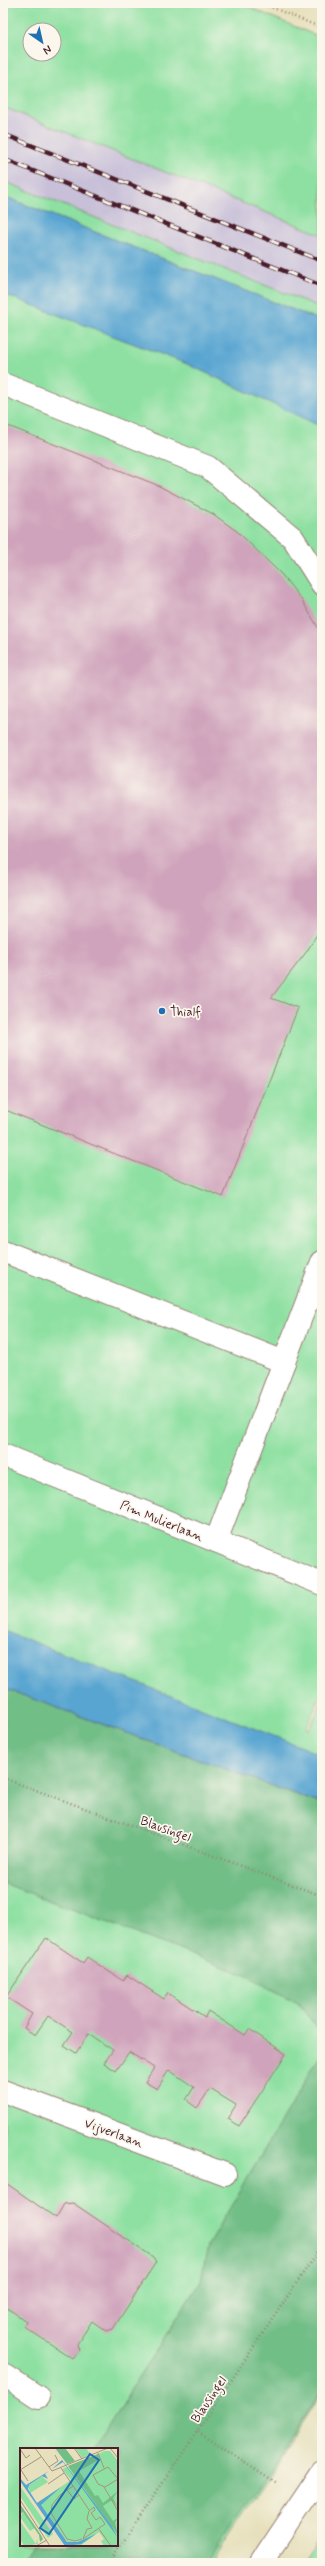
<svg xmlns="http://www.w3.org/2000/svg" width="325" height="2566" font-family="Mynerve,sans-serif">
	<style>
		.industrial { fill: #c8bfd8 }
		.green { fill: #8de0a1; stroke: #6c8066; fill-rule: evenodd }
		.forest { fill: #72be87; stroke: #5e6e59 }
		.water { fill: #58a5d1; stroke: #51627e }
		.building { fill: #cfa3bb }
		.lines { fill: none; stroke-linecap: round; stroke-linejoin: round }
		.minor-casing { stroke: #988074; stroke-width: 24 }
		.path { stroke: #988074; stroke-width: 2.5; stroke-dasharray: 1 3; stroke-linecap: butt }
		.minor { stroke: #fff; stroke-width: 22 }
		.rail-casing { stroke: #4a1f2b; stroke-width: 4.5 }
		.rail { stroke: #fbf7ec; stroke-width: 3; stroke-dasharray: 9; stroke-linecap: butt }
		.poi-dot { fill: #1f6fb2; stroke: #fbf7ec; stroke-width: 1.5 }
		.labels { text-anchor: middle; stroke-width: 3.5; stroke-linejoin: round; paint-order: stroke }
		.poi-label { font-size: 13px; fill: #4a1f2b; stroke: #fbf7ec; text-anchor: start }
		.street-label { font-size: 13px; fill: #4a1f2b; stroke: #fbf7ec }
		.inset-road { fill: none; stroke: #a89382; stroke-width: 1 }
		.view { fill: #1f6fb2; fill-opacity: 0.15; stroke: #1f6fb2; stroke-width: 2 }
		.inset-edge { fill: none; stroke: #4a1f2b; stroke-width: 2 }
	</style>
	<rect width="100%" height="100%" fill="#fbf7ec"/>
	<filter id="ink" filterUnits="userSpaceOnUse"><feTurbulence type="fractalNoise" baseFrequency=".025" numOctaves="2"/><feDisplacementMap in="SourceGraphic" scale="8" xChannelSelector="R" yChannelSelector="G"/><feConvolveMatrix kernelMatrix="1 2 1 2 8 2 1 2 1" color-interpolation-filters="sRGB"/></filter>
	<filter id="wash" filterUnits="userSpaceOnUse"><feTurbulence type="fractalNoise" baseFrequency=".012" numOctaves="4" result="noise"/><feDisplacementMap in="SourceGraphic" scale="16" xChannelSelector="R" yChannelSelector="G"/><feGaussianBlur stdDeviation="0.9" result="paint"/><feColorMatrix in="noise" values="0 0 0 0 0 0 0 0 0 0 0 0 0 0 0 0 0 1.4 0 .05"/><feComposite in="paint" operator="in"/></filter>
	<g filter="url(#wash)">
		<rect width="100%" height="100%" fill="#e6e0bc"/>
		<!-- industrial -->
		<polygon class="industrial" points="3,107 322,235 322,308 3,181"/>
		<!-- green -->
		<g class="green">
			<path d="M 3,3 L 239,3 L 322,38 L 322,235 L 3,107 ZM 30,30 L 54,30 L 54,54 L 30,54 Z"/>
			<polygon points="3,181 322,308 322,321 3,196"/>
			<polygon points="3,258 322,379 322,1692 306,1728 309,1730 322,1700 322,1755 3,1643"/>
			<path d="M 3,1668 L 322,1789 L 322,2393 L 212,2563 L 3,2563 ZM 21,2449 L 117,2449 L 117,2545 L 21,2545 Z"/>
			<polygon points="322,2537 322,2563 305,2563"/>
		</g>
		<!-- forest -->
		<polygon class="forest" points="3,1688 322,1804 322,2391 208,2563 21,2563 33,2545 117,2545 117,2449 93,2449 201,2280 208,2245 321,2054 317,2028 298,2003 245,1975 3,1883"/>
		<!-- water -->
		<g class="water">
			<polygon points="3,196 322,321 322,427 187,364 3,294"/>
			<polygon points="3,1630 322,1755 322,1804 3,1688"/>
		</g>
		<g id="blocks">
			<!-- building -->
			<g class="building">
				<polygon points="3,424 157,485 213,514 238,532 282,575 301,599 322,634 322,926 307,951 271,998 298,1008 223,1197 3,1109"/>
				<polygon points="46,1938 83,1963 87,1957 123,1981 127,1975 164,1999 168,1993 205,2017 208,2011 245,2035 249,2029 286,2054 239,2126 227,2119 236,2105 210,2089 197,2108 186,2100 194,2087 169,2070 157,2089 145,2082 154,2068 129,2052 116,2071 104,2063 113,2050 88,2034 76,2053 64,2045 73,2032 48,2016 35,2035 24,2028 32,2014 6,1997"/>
				<polygon points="3,2181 56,2218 64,2204 73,2203 153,2257 156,2262 113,2329 106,2331 92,2321 77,2344 79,2350 72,2358 26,2328 24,2326 26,2321 3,2305"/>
			</g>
		</g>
	</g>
	<g filter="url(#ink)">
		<use href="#blocks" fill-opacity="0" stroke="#988074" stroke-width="1"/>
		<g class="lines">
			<defs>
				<g id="minor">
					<polyline points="3,384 208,467 293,538 322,584"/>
					<polyline points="3,1251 284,1362"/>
					<polyline points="3,1455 322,1584"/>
					<polyline points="216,1541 322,1262"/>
					<polyline points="3,2091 225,2174"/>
					<polyline points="3,2374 38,2397"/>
					<polyline points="261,2563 322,2472"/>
				</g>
			</defs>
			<!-- minor casing -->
			<use href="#minor" class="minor-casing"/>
			<!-- path -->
			<g class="path">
				<polyline points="261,3 322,28"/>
				<polyline points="3,1778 322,1896"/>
				<polyline points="198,2432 277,2484"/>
				<polyline points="109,2563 322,2245"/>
			</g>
			<!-- minor -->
			<use href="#minor" class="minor"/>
			<defs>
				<g id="rail">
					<polyline points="3,134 322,261"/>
					<polyline points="3,159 322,286"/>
				</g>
			</defs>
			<!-- rail casing -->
			<use href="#rail" class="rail-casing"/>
			<!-- rail -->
			<use href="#rail" class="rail"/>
		</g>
	</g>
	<!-- markers -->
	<circle class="poi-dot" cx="162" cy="1011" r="4"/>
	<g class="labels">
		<!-- poi labels -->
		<g class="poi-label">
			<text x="170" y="1016">Thialf</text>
		</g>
		<!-- street labels -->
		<g class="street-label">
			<text transform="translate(162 1520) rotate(22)" y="5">Pim Mulierlaan</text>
			<text transform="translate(166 1828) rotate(20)" y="5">Blausingel</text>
			<text transform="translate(114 2132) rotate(20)" y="5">Vijverlaan</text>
			<text transform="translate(208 2399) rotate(-56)" y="5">Blausingel</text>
		</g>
	</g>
	<!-- overview -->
	<g transform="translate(20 2448)">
		<rect width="98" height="98" fill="#e6e0bc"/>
		<path d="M 55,0 L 66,0 L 70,6 L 62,10 ZM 85,3 L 90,3 L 98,13 L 98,70 L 95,75 L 98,72 L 98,98 L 84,98 L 81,93 L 84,91 L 79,84 L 60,98 L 46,98 L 49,96 L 17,55 L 51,32 L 42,21 L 47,19 L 82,67 L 48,19 ZM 22,28 L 28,34 L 10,45 L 8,38 ZM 0,38 L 33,86 L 28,90 L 0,48 ZM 3,64 L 15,80 L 10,83 L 0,69 ZM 0,73 L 16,96 L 17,91 L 18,96 L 4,98 L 0,91 Z" fill="#8de0a1"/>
		<path d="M 35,0 L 45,0 L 55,13 L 47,16 ZM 78,6 L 80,11 L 59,23 L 75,48 L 78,47 L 83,55 L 98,43 L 93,50 L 98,60 L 92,52 L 83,58 L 93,73 L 98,70 L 95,75 L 98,87 L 48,18 ZM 0,56 L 21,87 L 23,91 L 20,94 L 19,87 L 3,64 L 0,66 Z" fill="#72be87"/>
		<path d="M 33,0 L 91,77 L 98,90 L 43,14 L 32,21 L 42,12 ZM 29,23 L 25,26 L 28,31 L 22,28 L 9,37 L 8,41 L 17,55 L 41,39 L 21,57 L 47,94 L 58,94 L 76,86 L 61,96 L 45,98 L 0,33 L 0,30 L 6,37 Z" fill="#58a5d1"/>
		<path class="inset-road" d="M 15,0 L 32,23 L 88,0M 54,0 L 62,11M 90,0 L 98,10M 0,1 L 6,10 L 10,7M 78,5 L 84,20M 29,19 L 38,13 L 35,7M 88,19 L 98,31 L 85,39 L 78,36 L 73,27 ZM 41,20 L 69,62M 0,22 L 21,9M 1,22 L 8,33M 28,36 L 44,25M 53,38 L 40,47 L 32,57 L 31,65 L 47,91 L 55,93 L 62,91M 84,39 L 98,63M 47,42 L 54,51 L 59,47M 0,52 L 30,98M 74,59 L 75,62 L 71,65 L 76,72 L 80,69 L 85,76 L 63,91 L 67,81 L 72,80 L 67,71 L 69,63 ZM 79,81 L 91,98M 16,98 L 27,92"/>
		<path class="view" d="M 70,6 L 79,12 L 29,86 L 20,80 Z"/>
		<rect width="98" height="98" class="inset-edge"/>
	</g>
	<!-- margin -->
	<rect width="325" height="2566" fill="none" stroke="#fbf7ec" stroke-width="16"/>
	<!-- north arrow -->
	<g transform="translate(42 42) rotate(146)"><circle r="19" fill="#fbf7ec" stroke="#b4a19f"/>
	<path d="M0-3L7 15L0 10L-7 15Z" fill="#1f6fb2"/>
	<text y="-6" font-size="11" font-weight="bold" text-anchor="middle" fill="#4a1f2b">N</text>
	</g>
</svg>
